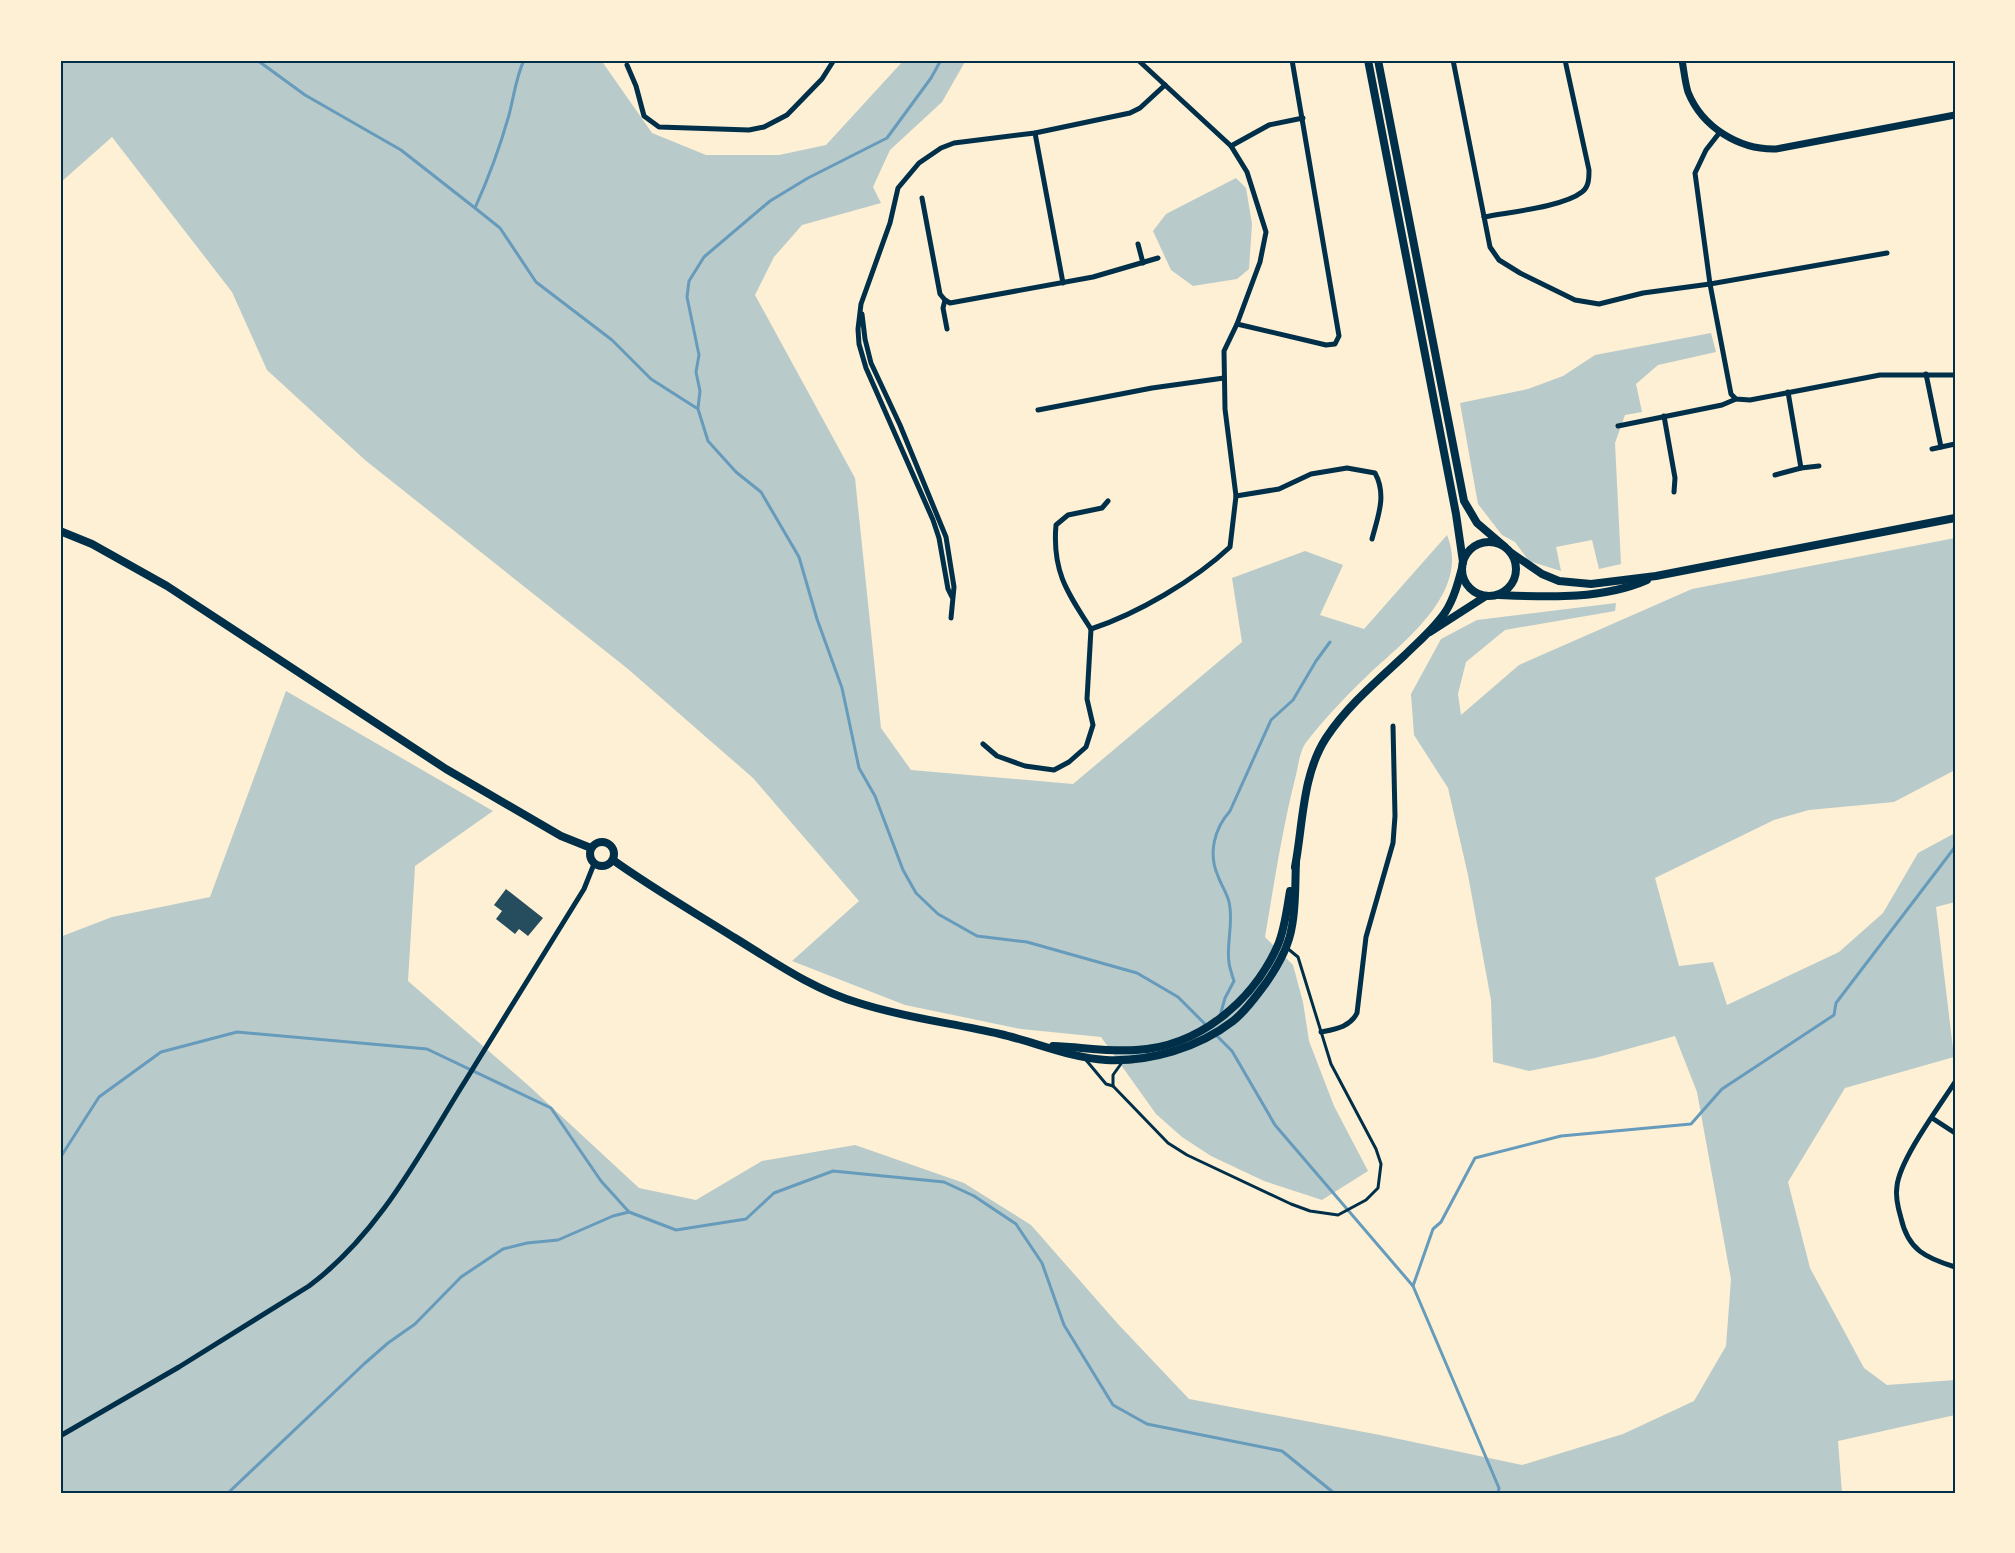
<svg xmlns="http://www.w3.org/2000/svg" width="2015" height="1553" font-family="'Alegreya Sans',sans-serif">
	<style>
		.green { fill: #b9caca }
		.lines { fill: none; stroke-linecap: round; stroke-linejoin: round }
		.stream { stroke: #669bbc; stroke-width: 3 }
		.building { fill: #264d5e }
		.service { stroke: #003049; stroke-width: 3 }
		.minor { stroke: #003049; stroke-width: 5 }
		.tertiary { stroke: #003049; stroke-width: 7 }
		.secondary { stroke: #003049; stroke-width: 8 }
		.neatline { fill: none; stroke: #003049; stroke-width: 2 }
	</style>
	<rect width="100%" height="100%" fill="#fdf0d5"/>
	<!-- green -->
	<g class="green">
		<path d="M 60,60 L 601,60 L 652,133 L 706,155 L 779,155 L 826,145 L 904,60 L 966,60 L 942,102 L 890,150 L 873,187 L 881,203 L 802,225 L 774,257 L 755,295 L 855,478 L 881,728 L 911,770 L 1073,784 L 1242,642 L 1232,578 L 1305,551 L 1343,565 L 1320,615 L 1364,629 L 1447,535 C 1471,593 1403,642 1367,676 C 1345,697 1323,720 1305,744 C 1299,753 1298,769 1295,779 C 1282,831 1274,884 1265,937 L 1293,965 L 1303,1002 L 1309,1041 L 1334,1106 L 1368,1171 L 1322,1200 L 1264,1181 L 1211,1156 L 1182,1137 L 1156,1114 L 1101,1037 L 1021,1029 L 905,1005 L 792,961 L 859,901 L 753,778 L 628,669 L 365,460 L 267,370 L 232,292 L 112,137 L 60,183 Z"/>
		<polygon points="1236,178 1246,188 1252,224 1249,269 1237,279 1193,286 1171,270 1153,231 1166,214"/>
		<polygon points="1711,333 1716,352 1658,365 1636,384 1642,412 1625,415 1615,443 1621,564 1599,569 1592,540 1556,547 1561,571 1529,561 1515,542 1502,535 1478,504 1460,403 1528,389 1563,376 1595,355"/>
		<polygon points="1955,538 1955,770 1894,802 1809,810 1774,820 1655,878 1679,966 1713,962 1727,1005 1839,952 1883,913 1918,853 1955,833 1955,902 1936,907 1954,1057 1845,1088 1788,1182 1810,1268 1864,1368 1887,1385 1955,1380 1955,1415 1838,1441 1842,1493 60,1493 60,937 112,917 210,897 286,691 493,811 415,866 408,981 529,1086 639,1188 696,1200 762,1161 855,1145 964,1183 1031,1225 1118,1324 1189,1399 1380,1435 1522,1465 1623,1434 1694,1401 1726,1346 1731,1279 1697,1092 1675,1036 1595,1058 1529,1071 1493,1062 1491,1000 1468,875 1448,788 1414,735 1411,694 1441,639 1477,620 1616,603 1615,611 1505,630 1466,662 1458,694 1461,715 1519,665 1692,589"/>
	</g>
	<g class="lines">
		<!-- stream -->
		<g class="stream">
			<polyline points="257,60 305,95 401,150 475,208 500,228 536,282 612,340 651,379 698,409 708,441 736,472 761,492 799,557 817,619 842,688 859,768 875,796 903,870 916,893 938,914 977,936 1027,942 1137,973 1178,997 1206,1025"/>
			<path d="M 475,208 C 489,177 500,147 509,115 C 514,96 516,77 524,60"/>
			<polyline points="698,408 700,391 696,372 699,355 687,297 689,281 704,257 770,201 808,178 887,138 931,78 941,60"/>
			<path d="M 1220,1016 L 1225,998 L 1234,981 C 1232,975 1230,969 1229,963 C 1226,943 1234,923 1229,902 C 1227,893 1221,885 1218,876 C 1208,854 1214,829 1230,811 L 1271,720 L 1293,700 L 1316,661 L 1330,642"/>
			<polyline points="1215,1034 1232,1051 1275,1125 1413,1286 1499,1488 1498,1493"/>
			<polyline points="60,1158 99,1097 161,1052 237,1032 427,1049 551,1108 601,1181 629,1212 676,1230 746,1219 774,1193 833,1171 944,1182 974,1196 1016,1224 1042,1263 1064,1325 1113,1405 1147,1424 1282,1451 1334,1493"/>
			<polyline points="1413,1286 1433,1229 1441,1222 1475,1158 1561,1136 1691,1124 1722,1089 1834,1015 1836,1003 1955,847"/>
			<polyline points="228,1493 364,1364 388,1343 415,1324 461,1277 503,1249 527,1243 558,1240 613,1216 629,1212"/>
		</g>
	</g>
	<!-- building -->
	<polygon class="building" points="506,889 543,918 528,936 519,929 515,934 496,919 502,911 494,905"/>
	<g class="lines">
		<!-- service -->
		<g class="service">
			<polyline points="1086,1060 1106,1084 1113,1086 1168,1143 1187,1155 1291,1204 1310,1211 1338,1215 1366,1200 1378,1188 1381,1164 1376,1149 1331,1064 1298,957 1287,948"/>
			<polyline points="1113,1086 1113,1075 1123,1061"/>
		</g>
		<!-- minor -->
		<g class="minor">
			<polyline points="1453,60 1490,247 1499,260 1520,273 1575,300 1599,304 1643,293 1710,284 1887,253"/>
			<polyline points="627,65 636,86 644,116 659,127 749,130 764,127 787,115 822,79 834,60"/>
			<polyline points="1720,132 1706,150 1695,173 1710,284 1731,394 1736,399 1750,400 1880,375 1955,375"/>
			<polyline points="1035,133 1063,283"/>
			<polyline points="1231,146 1269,125 1303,118"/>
			<polyline points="922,198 940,294 945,300 950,303 1093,277 1158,258"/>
			<path d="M 1484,217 C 1509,212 1563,207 1582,192 C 1589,187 1589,178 1589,170 L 1565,60"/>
			<polyline points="1138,244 1143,263"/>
			<polyline points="945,300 943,308 947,329"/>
			<polyline points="862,314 865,339 871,363 900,425 946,537 954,587 951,618"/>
			<polyline points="1237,324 1326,345 1335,344 1339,336 1292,60"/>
			<polyline points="1926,374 1941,447"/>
			<polyline points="1788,392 1801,468"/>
			<polyline points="1038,410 1152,388 1224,378"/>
			<polyline points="1664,416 1675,478 1674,492"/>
			<polyline points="1618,426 1722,405 1736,399"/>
			<polyline points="1932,449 1955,444"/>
			<polyline points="1775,475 1801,468 1819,466"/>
			<path d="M 1236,496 L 1279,489 L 1311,474 L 1347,468 L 1375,473 C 1387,495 1378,516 1372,539"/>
			<polyline points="952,597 948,589 939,538 933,520 866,368 859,344 858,329 861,304 890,223 898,188 919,163 941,148 954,143 1035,133 1130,113 1140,108 1165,85"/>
			<path d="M 1091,629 C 1137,614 1195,580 1230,547 L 1236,496 L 1225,409 L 1224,351 L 1237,324 L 1260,262 L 1266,232 L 1247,172 L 1231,146 L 1138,60"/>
			<path d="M 1091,629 C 1067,592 1052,571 1056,525 L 1068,515 L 1102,508 L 1108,501"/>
			<polyline points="983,744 997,756 1025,766 1054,770 1069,762 1086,747 1093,725 1087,699 1091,629"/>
			<path d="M 1321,1032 C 1336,1029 1350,1027 1357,1013 L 1366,937 L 1393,843 L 1395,816 L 1393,726"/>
			<path d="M 1955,1082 C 1939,1107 1900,1159 1897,1186 C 1895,1197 1898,1208 1901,1218 C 1908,1250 1926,1258 1955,1267"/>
			<polyline points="1932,1118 1955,1133"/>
			<path d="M 60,1436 L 179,1367 L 309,1286 C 376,1236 416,1161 459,1091 C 501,1024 542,956 584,889 L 594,864"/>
		</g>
		<!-- tertiary -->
		<path class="tertiary" d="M 1682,60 C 1684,71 1685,82 1688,92 C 1702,127 1739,150 1776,149 L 1955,115"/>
		<!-- secondary -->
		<g class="secondary">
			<polyline points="1368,60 1456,514 1463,562"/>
			<polyline points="1378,60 1464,501 1477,523 1505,547"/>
			<polyline points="60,531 92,544 167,586 446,769 561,836 591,848"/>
			<circle cx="1489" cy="569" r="27"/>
			<polyline points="1510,552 1542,574 1559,581 1591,584 1656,576 1955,518"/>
			<path d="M 1499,595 C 1548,597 1601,600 1647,580"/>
			<polyline points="1430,632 1486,596"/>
			<circle cx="602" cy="854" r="12"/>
			<path d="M 613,860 C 652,888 694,912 735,938 C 774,962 814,990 859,1003 C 905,1018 953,1023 1000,1034 C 1035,1042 1070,1058 1106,1060 C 1150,1062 1198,1048 1233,1021 C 1246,1011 1256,996 1266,983 C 1278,966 1289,946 1292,926 C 1296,905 1295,883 1296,862"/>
			<path d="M 1295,867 C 1303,825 1302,775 1326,738 C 1347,706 1377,681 1405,655 C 1419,641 1435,628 1446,611 C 1454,598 1458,583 1462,568"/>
			<path d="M 1053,1046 C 1081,1047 1109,1052 1136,1050 C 1199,1047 1253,1001 1278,945 C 1285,928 1287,908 1290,891"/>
		</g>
	</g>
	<!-- border -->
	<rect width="2015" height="1553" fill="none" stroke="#fdf0d5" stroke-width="123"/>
	<rect x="62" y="62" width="1892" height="1430" class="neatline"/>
</svg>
